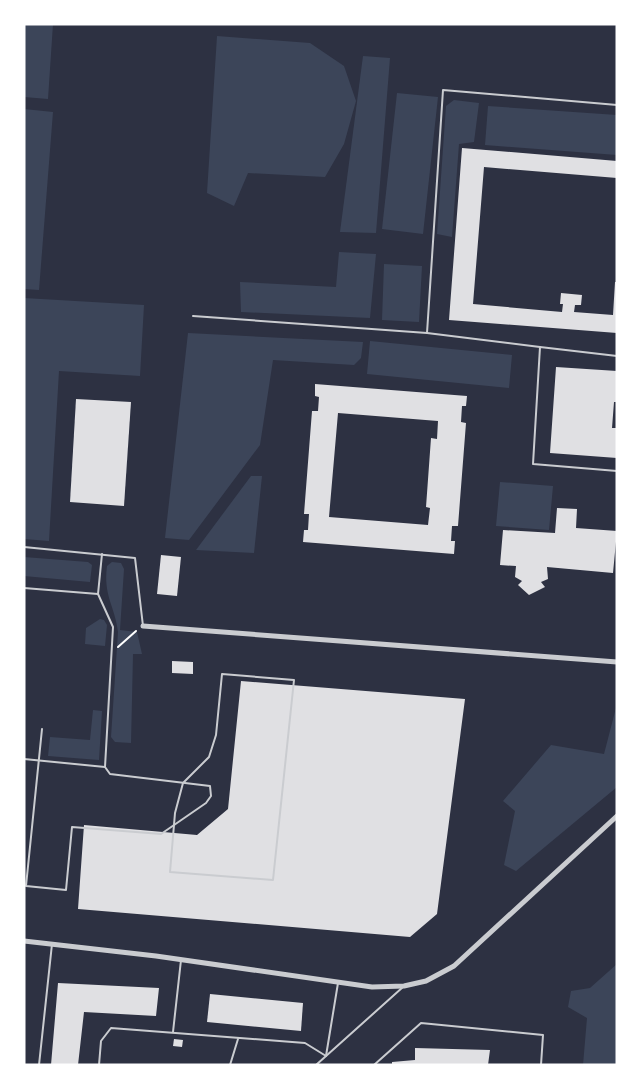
<svg xmlns="http://www.w3.org/2000/svg" width="641" height="1089" font-family="'Libre Baskerville',serif">
	<style>
		.green { fill: #3c4559 }
		.building { fill: #e0e0e3; fill-rule: evenodd }
		.lines { fill: none; stroke-linecap: round; stroke-linejoin: round }
		.path { stroke: #fff; stroke-width: 2 }
		.service { stroke: #caccd0; stroke-width: 2 }
		.minor { stroke: #caccd0; stroke-width: 5 }
	</style>
	<rect width="100%" height="100%" fill="#2d3142"/>
	<!-- green -->
	<g class="green">
		<polygon points="24,24 53,24 48,99 24,97"/>
		<polygon points="217,36 310,43 344,66 356,101 344,144 325,177 248,173 234,206 207,193"/>
		<polygon points="363,56 390,58 376,233 340,232"/>
		<polygon points="397,93 438,97 423,234 382,229"/>
		<polygon points="454,100 479,103 474,142 459,144 452,237 437,234 446,106"/>
		<polygon points="488,106 617,115 617,155 485,145"/>
		<polygon points="24,109 53,112 39,290 24,289"/>
		<polygon points="339,252 376,254 370,318 241,312 240,282 336,287"/>
		<polygon points="384,264 422,266 419,322 382,320"/>
		<polygon points="24,298 144,305 140,376 59,371 49,541 24,539"/>
		<polygon points="188,333 363,342 361,358 354,365 273,360 260,445 189,540 165,538"/>
		<polygon points="370,341 512,355 509,388 367,374"/>
		<polygon points="251,476 262,476 254,553 196,550"/>
		<polygon points="500,482 553,486 549,530 496,526"/>
		<polygon points="24,557 88,562 92,565 90,582 24,576"/>
		<path d="M 112,562 L 121,563 L 124,569 L 120,630 L 137,632 L 142,654 L 133,654 L 131,743 L 115,742 L 111,737 L 118,632 C 115,606 103,596 107,566 Z"/>
		<polygon points="100,619 104,620 107,625 105,646 85,644 86,628"/>
		<polygon points="617,704 617,787 516,871 504,865 515,811 503,801 551,745 604,754"/>
		<polygon points="93,710 102,711 99,760 48,756 50,737 90,740"/>
		<polygon points="617,964 617,1065 583,1065 587,1018 568,1007 571,991 590,988"/>
	</g>
	<!-- building -->
	<g class="building">
		<polygon points="462,148 617,161 617,178 484,167 473,304 562,312 563,304 560,304 561,293 582,295 581,305 575,305 574,312 613,315 615,282 617,282 617,333 449,320"/>
		<polygon points="556,367 617,371 617,402 614,402 612,428 617,428 617,458 550,453"/>
		<path d="M 315,384 L 467,396 L 466,406 L 462,406 L 461,422 L 466,423 L 458,526 L 452,526 L 451,541 L 455,541 L 454,554 L 303,542 L 304,530 L 308,530 L 309,514 L 304,514 L 312,411 L 318,411 L 319,397 L 315,396 ZM 338,413 L 438,421 L 437,439 L 431,438 L 426,507 L 430,508 L 428,525 L 329,517 Z"/>
		<polygon points="76,399 131,402 124,506 70,502"/>
		<polygon points="557,508 577,509 576,528 617,531 613,573 547,567 548,579 541,582 545,587 529,595 518,585 522,581 515,577 516,566 500,565 503,530 555,533"/>
		<polygon points="161,555 181,557 177,596 157,594"/>
		<polygon points="172,661 193,662 193,674 172,673"/>
		<polygon points="241,681 465,699 437,914 410,937 78,909 84,825 197,835 228,809"/>
		<polygon points="58,983 159,988 156,1016 84,1012 78,1065 51,1065"/>
		<polygon points="210,994 303,1003 301,1031 207,1022"/>
		<polygon points="174,1039 183,1040 182,1047 173,1046"/>
		<polygon points="415,1048 490,1050 488,1065 392,1065 392,1062 415,1060"/>
	</g>
	<g class="lines">
		<!-- path -->
		<polyline class="path" points="118,647 136,631"/>
		<!-- service -->
		<g class="service">
			<polyline points="193,316 427,333 443,90 617,105"/>
			<polyline points="427,333 540,347"/>
			<polyline points="617,356 540,347 533,464 617,471"/>
			<polyline points="24,547 135,558 143,626"/>
			<polyline points="24,588 98,594"/>
			<polygon points="222,674 294,680 273,880 170,872 175,813 183,783 209,757 216,735"/>
			<polyline points="42,729 26,886 66,890 72,827 161,834 206,803 211,796 210,786 110,774 105,767 113,627 98,594 102,554"/>
			<polyline points="24,759 105,767"/>
			<polyline points="173,1032 181,960"/>
			<polyline points="39,1065 52,944"/>
			<polyline points="99,1065 101,1041 111,1028 305,1043 326,1056 338,983"/>
			<polyline points="230,1065 238,1039"/>
			<polyline points="316,1065 403,987"/>
			<polyline points="374,1065 421,1023 543,1035 541,1065"/>
		</g>
		<!-- minor -->
		<g class="minor">
			<polyline points="143,626 617,662"/>
			<polyline points="24,941 156,956 372,987 404,986 426,981 454,966 617,816"/>
		</g>
	</g>
	<!-- border -->
	<rect width="641" height="1089" fill="none" stroke="#ffffff" stroke-width="51"/>
</svg>
